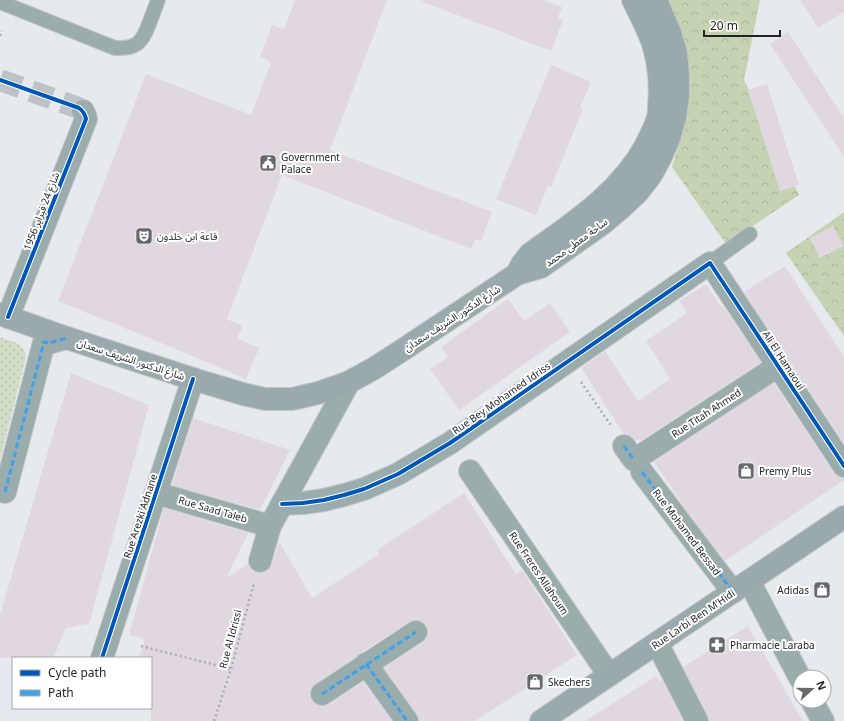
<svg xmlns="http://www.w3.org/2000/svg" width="844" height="721" font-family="Georgia,'Noto Sans Arabic',serif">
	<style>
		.grass { fill: url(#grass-dots) }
		.forest { fill: url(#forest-crowns) }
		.building { fill: #e1d7e1 }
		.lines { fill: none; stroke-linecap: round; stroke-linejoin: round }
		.street-tunnel { stroke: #bfc2c6; stroke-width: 22; stroke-dasharray: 22 11; stroke-linecap: butt }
		.lane-casing { stroke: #c3c6c9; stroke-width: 16 }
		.street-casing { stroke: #c3c6c9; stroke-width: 24 }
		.secondary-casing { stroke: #c3c6c9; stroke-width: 24 }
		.path { stroke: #a5afb1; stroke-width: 2.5; stroke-dasharray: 2 3; stroke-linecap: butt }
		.lane { stroke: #9bacac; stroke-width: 14 }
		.street { stroke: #9bacac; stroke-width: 22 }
		.secondary { stroke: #9aaaac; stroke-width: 22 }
		.quiet { stroke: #3ea2eb; stroke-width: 3; stroke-dasharray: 6 3; stroke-linecap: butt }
		.cycleway-casing { stroke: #fff; stroke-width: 6 }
		.cycleway { stroke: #0057b8; stroke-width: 4 }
		.labels { text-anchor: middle; stroke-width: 4; stroke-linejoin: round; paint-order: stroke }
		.poi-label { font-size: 10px; fill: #212427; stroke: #fff; text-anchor: start }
		.street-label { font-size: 10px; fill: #212427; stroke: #fff }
	</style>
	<defs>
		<pattern id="grass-dots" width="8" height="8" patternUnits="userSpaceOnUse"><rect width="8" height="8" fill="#d3dec7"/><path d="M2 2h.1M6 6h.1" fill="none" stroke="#b5beab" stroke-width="1.8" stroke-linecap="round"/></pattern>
		<pattern id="forest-crowns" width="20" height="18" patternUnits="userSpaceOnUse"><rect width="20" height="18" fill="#c6d3b3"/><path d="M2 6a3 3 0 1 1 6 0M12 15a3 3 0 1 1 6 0" fill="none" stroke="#aab59a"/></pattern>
	</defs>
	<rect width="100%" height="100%" fill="#e6eaee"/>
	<!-- grass -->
	<path class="grass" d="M 0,337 C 12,342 24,342 26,357 L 0,460 Z"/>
	<!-- forest -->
	<g class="forest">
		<polygon points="662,0 760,0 744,80 799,195 726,244 672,167 680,140 687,101"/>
		<polygon points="844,212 844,336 786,253"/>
	</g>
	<!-- building -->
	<g class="building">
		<polygon points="295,0 387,0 330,150 492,212 481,241 475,239 471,249 282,175 227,319 243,326 237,338 259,348 246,379 164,344 58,301 146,74 251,115 271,62 260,57 272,25 284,29"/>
		<polygon points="423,0 543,0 562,7 558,18 563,20 551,51 423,2"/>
		<polygon points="800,0 844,0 844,12 818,28"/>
		<polygon points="788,32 844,118 844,157 770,44"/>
		<polygon points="551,65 591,82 580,108 583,109 551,187 548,185 536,215 496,199"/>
		<polygon points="767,84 799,185 780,191 748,90"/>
		<polygon points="833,226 844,246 820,258 810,238"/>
		<polygon points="785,266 844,357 844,443 744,292"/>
		<polygon points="706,284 721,307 723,306 761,362 640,441 639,439 636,441 630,435 624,434 581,368 605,351 638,401 670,379 646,341 687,313 679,301"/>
		<polygon points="508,299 524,321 550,303 570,332 459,410 430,369 448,357 441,347"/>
		<polygon points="71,373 149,405 89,624 66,628 53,658 0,658 0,615"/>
		<polygon points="774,383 834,473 838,477 844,478 844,480 725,561 688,512 654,462"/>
		<polygon points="193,418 290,450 260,510 172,485"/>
		<polygon points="464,493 516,574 522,570 577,655 475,721 419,721 417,714 384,668 423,642 427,638 428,632 427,625 421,621 415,620 409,622 362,652 359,654 357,656 315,684 311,689 310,695 312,701 317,705 323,706 329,704 363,682 392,721 151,721 151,658 139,658 145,639 129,635 164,508 248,533 226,578 248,564 251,569 256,573 263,573 268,570 272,564 278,545 280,543 312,598 379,554 377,550"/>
		<polygon points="748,626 803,721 709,721 708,715 683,667"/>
		<polygon points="656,676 660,682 662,680 683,721 585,721"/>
	</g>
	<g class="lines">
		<!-- street-tunnel -->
		<polyline class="street-tunnel" points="0,80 79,108 83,111"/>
		<defs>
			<g id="lane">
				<path d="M 0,2 L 115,48 C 136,49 142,43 149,24 C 152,16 155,8 158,0"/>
				<polyline points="710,263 750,234"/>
			</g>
			<g id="street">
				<polyline points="8,317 86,119 85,115 83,111"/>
				<polyline points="624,446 634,460 778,366"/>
				<polyline points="470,471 609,675"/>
				<polyline points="642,472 733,592"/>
				<polyline points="5,492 44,342 49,343 67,338"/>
				<polyline points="156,493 270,526"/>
				<polyline points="282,504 303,503 324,500 344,495 364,489 398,474 450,443 710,263 844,466"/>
				<polyline points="260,561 270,526 349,382"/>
				<polyline points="749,581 800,678"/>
				<polyline points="657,643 697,721"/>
				<polyline points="102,658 193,379"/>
				<polyline points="366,664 407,721"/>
				<polyline points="322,694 416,632"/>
				<polyline points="812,701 823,721"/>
			</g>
			<g id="secondary">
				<path d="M 517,274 L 522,264 L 530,254 C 573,223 620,193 646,145 C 650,136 656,126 658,117 C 659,113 659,108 659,105 C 661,84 659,64 653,44 C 648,29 640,14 633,0"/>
				<polyline points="0,314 67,338 193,379 243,394 265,399 292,399 318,393 349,382 373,369 401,351 517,274 541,267 602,224 622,207 638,192 651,175 661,157 669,138 675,117 678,96 678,75 676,53 670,33 656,0"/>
				<polyline points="541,721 844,517"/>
			</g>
		</defs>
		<!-- lane casing -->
		<use href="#lane" class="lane-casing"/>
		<!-- street casing -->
		<use href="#street" class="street-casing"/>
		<!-- secondary casing -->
		<use href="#secondary" class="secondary-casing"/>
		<!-- path -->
		<g class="path">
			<polyline points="0,36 2,31"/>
			<polyline points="581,382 612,427"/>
			<polyline points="141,646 231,669"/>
			<polyline points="214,721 231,669 254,583"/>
		</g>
		<!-- lane -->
		<use href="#lane" class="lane"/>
		<!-- street -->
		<use href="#street" class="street"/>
		<!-- secondary -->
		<use href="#secondary" class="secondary"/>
		<!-- quiet -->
		<g class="quiet">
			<polyline points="624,446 634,460"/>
			<polyline points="642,472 733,592"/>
			<polyline points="5,492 44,342 49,343 67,338"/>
			<polyline points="366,664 407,721"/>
			<polyline points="322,694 416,632"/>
		</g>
		<defs>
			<g id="cycleway">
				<path d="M 0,80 L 79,108 C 83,111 85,114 86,119 L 8,317"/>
				<polyline points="282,504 303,503 324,500 344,495 364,489 398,474 450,443 710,263 844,466"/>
				<polyline points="102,658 193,379"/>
			</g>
		</defs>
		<!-- cycleway casing -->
		<use href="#cycleway" class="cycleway-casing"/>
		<!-- cycleway -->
		<use href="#cycleway" class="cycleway"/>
	</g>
	<!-- icons -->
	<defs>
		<symbol id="civic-square" viewBox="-11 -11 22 22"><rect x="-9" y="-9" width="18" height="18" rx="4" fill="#66696d" stroke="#fff"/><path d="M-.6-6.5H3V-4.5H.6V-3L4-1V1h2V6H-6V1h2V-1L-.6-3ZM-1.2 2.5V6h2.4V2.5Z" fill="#fff"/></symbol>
		<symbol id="theatre-square" viewBox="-11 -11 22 22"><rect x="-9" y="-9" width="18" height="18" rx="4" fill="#66696d" stroke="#fff"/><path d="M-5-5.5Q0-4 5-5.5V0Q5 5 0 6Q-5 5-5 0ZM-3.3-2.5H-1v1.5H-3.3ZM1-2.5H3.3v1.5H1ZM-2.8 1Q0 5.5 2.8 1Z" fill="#fff"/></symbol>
		<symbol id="shop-square" viewBox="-11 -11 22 22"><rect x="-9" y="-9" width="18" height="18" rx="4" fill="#66696d" stroke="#fff"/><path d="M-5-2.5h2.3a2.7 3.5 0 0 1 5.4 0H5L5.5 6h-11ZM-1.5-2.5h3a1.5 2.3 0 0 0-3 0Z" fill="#fff"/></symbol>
		<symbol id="pharmacy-square" viewBox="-11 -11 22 22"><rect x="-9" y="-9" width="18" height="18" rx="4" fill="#66696d" stroke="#fff"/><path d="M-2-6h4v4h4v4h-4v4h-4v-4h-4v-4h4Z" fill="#fff"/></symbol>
	</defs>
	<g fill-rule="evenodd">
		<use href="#civic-square" x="258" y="153" width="20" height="20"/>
		<use href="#theatre-square" x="134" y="226" width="20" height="20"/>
		<use href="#shop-square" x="736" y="461" width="20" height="20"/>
		<use href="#shop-square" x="812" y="580" width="20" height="20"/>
		<use href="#pharmacy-square" x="707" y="635" width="20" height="20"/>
		<use href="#shop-square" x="525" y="672" width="20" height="20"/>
	</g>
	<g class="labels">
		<!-- poi labels -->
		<g class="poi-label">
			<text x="281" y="161">Government<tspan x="281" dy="12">Palace</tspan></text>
			<text x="157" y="240">قاعة ابن خلدون</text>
			<text x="759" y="475">Premy Plus</text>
			<text x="809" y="594" text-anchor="end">Adidas</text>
			<text x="730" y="649">Pharmacie Laraba</text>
			<text x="548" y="686">Skechers</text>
		</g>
		<!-- street labels -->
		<g class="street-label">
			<text transform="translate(41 211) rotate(-69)" y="4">شارع 24 فبراير 1956</text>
			<text transform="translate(576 242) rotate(-36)" y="4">ساحة معطى محمد</text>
			<text transform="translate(452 318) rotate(-33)" y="4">شارغ الدكتور الشريف سعدان</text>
			<text transform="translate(131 359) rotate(18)" y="4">شارغ الدكتور الشريف سعدان</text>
			<text transform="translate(784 360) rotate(57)" y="4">Ali El Hamaoui</text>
			<text transform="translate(501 398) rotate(-35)" y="4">Rue Bey Mohamed Idriss</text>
			<text transform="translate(706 413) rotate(-33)" y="4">Rue Titah Ahmed</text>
			<text transform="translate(213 509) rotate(16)" y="4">Rue Saad Taleb</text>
			<text transform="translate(140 516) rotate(-72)" y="4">Rue Arezki Adnane</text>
			<text transform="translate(687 532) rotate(53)" y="4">Rue Mohamed Bessad</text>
			<text transform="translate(539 573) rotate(56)" y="4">Rue Freres Allahoum</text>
			<text transform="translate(693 619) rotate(-34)" y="4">Rue Larbi Ben M'Hidi</text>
			<text transform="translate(230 639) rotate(-75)" y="4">Rue Al Idrissi</text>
		</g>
	</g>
	<!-- legend -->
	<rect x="12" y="657" width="140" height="52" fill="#ffffff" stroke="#a6a7a9"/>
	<rect x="20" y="670" width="20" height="6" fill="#0057b8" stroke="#a6a7a9"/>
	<text x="48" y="677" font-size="12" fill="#212427">Cycle path</text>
	<rect x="20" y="690" width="20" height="6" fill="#3ea2eb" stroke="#a6a7a9"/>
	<text x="48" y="697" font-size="12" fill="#212427">Path</text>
	<!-- north arrow -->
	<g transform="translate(812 689) rotate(69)"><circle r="19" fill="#ffffff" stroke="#a6a7a9"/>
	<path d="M0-3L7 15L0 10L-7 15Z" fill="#66696d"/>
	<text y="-6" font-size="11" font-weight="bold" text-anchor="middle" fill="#212427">N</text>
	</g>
	<!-- scale -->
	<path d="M704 30v6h76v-6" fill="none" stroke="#212427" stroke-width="2"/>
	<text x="710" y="30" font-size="12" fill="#212427" stroke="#ffffff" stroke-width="3" paint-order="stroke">20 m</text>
</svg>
